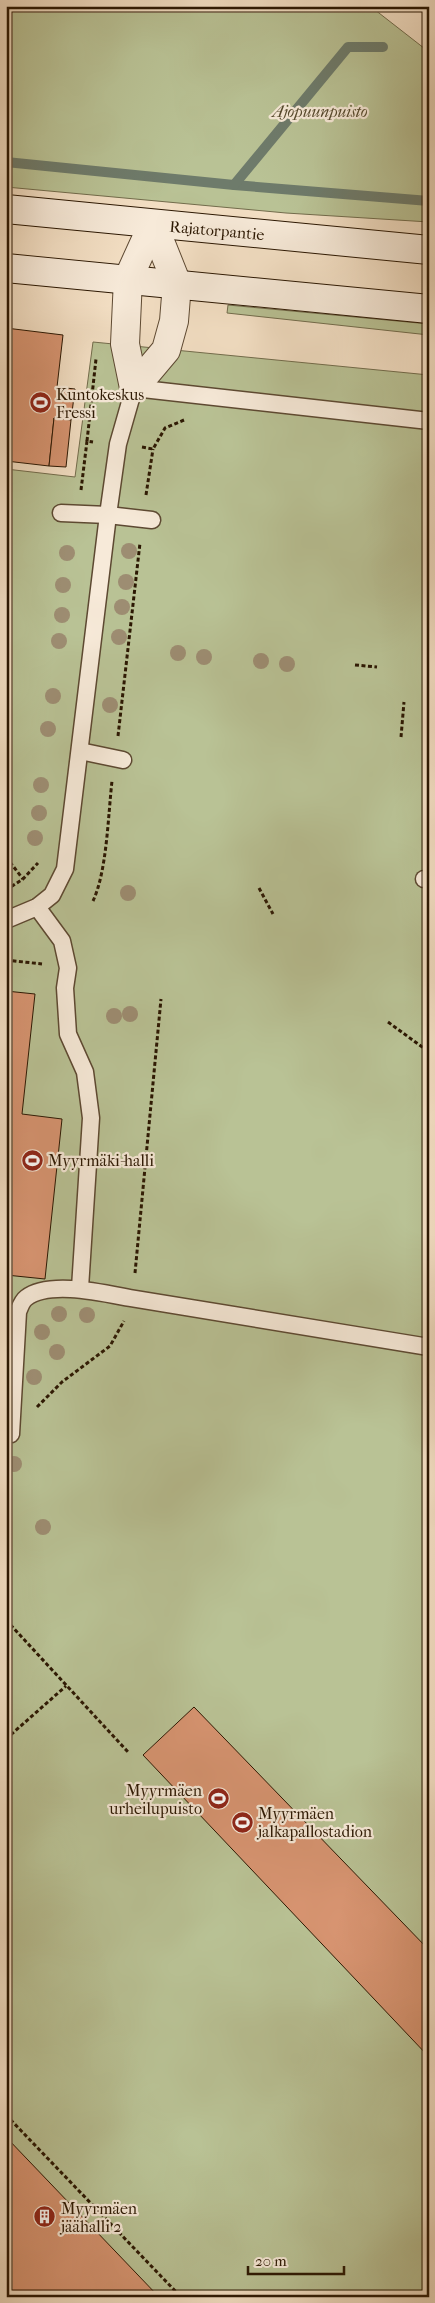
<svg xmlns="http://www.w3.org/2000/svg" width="435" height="2303" font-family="'IM FELL French Canon',serif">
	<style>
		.green { fill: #b9c295; stroke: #726c4c }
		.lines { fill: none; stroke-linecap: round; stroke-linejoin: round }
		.stream { stroke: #6e7b6b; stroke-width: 10 }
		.building { fill: #d79471; stroke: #2b1702 }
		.service-casing { stroke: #5d4932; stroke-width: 19 }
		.minor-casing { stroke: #5d4932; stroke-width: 30 }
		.secondary-casing { stroke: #2b1702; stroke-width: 30 }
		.path { stroke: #2b1702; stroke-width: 3; stroke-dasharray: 4 2.5; stroke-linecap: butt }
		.service { stroke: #f7ead9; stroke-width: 16 }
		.minor { stroke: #f7ead9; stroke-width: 28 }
		.secondary { stroke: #f7ead9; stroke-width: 28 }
		.tree { fill: #9d8d72 }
		.labels { text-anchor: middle; stroke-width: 4.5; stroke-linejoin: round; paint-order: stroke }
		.park-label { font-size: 16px; font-style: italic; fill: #564a2e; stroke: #f7ead9 }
		.street-label { font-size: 16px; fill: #2b1702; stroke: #f7ead9 }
		.poi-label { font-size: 16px; fill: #2b1702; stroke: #f7ead9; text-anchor: start }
	</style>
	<rect width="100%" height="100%" fill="#f3dfc4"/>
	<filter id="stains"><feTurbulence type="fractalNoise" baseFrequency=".004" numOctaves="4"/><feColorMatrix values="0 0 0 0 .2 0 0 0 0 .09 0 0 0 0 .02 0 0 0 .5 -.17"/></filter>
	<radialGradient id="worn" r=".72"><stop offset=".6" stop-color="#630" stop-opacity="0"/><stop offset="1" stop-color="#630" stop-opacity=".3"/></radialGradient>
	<!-- green -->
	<g class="green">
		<polygon points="6,6 370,6 429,52 429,222 286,213 6,187"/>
		<polygon points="228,305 429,324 429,335 227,313"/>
		<polygon points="93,342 429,375 429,2297 6,2297 6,469 75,477"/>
	</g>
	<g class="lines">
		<!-- stream -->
		<g class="stream">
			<polyline points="6,162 234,185 429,201"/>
			<polyline points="234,185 348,47 383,47"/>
		</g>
	</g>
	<!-- building -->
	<g class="building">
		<polygon points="6,328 63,335 57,387 75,389 71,420 54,418 49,466 6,461"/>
		<polygon points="54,418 71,420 66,467 49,466"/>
		<polygon points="429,795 429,829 425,828"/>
		<polygon points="6,991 35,994 22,1114 62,1119 45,1279 6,1275"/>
		<polygon points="194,1707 429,1950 429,2057 143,1755"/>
		<polygon points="6,2137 159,2297 6,2297"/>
	</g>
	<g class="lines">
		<defs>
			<g id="service">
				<polyline points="61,513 108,515 152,520"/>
				<polyline points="80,751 123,760"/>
				<polyline points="424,879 429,879"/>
				<polyline points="37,907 62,941 68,968 65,988 68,1034 85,1072 91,1118 80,1288"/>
				<polyline points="6,920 37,907 52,895 65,869 108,515 118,444 134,388 429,421"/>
				<path d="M 6,1433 L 11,1434 L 18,1312 C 20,1307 22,1301 26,1298 C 49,1280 103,1293 130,1298 L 429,1347"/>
			</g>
			<g id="minor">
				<polyline points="134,388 166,350 174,321 177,284 153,224"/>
				<polyline points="134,388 125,344 128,279 153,224"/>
			</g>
			<g id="secondary">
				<polyline points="6,209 429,250"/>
				<polyline points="6,268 429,309"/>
			</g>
		</defs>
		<!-- service casing -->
		<use href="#service" class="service-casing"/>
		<!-- minor casing -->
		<use href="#minor" class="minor-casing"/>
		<!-- secondary casing -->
		<use href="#secondary" class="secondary-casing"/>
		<!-- path -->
		<g class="path">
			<polyline points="87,441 96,359"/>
			<polyline points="142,447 153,449 165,428 184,420"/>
			<polyline points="81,490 87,441 93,442"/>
			<polyline points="146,495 153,449"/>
			<polyline points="355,665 377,667"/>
			<polyline points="118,736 140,543"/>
			<polyline points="401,737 404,702"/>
			<polyline points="6,857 23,879"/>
			<polyline points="259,888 273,914"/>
			<polyline points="6,890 23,879 38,863"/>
			<path d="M 93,901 C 107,871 108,816 112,781"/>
			<polyline points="6,960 42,964"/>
			<polyline points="388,1022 429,1052"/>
			<polyline points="135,1273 161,999"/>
			<polyline points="37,1407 62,1382 110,1346 124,1321"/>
			<polyline points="6,1620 128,1752"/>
			<polyline points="6,1739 66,1686"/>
			<polyline points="6,2115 181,2297"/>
		</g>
		<!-- service -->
		<use href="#service" class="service"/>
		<!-- minor -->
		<use href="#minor" class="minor"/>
		<!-- secondary -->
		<use href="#secondary" class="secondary"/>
	</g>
	<!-- trees -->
	<g class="tree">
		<circle cx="129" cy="551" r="8"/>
		<circle cx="67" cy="553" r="8"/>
		<circle cx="126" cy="582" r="8"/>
		<circle cx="63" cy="585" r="8"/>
		<circle cx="122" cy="607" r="8"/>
		<circle cx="62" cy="615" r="8"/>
		<circle cx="119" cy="637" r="8"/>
		<circle cx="59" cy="641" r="8"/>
		<circle cx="178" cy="653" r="8"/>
		<circle cx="204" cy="657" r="8"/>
		<circle cx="261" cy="661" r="8"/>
		<circle cx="287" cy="664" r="8"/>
		<circle cx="53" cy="696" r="8"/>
		<circle cx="110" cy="705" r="8"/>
		<circle cx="48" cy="729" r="8"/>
		<circle cx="41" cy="785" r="8"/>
		<circle cx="39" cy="813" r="8"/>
		<circle cx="35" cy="838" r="8"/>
		<circle cx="128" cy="893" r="8"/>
		<circle cx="130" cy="1014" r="8"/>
		<circle cx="114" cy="1016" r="8"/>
		<circle cx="59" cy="1314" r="8"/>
		<circle cx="87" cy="1315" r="8"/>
		<circle cx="42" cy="1332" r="8"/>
		<circle cx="57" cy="1352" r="8"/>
		<circle cx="34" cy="1377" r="8"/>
		<circle cx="14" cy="1464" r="8"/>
		<circle cx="43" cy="1527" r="8"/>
	</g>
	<!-- icons -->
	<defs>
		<symbol id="stadium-disc" viewBox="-11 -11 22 22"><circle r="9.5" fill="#8f2418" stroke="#f7ead9"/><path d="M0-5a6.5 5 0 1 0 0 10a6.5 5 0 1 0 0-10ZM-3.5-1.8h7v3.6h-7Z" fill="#fff"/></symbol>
		<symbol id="building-disc" viewBox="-11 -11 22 22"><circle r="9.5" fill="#8f2418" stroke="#f7ead9"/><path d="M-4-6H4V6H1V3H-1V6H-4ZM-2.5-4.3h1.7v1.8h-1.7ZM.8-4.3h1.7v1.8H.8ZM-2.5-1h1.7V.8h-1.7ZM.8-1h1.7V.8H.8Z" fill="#fff"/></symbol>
	</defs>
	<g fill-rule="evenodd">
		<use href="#stadium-disc" x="28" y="390" width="25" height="25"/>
		<use href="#stadium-disc" x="20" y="1148" width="25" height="25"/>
		<use href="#stadium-disc" x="206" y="1786" width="25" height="25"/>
		<use href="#stadium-disc" x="230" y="1810" width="25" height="25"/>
		<use href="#building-disc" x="32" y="2204" width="25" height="25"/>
	</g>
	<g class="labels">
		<!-- park labels -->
		<g class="park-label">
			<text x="320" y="117">Ajopuunpuisto</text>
		</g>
		<!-- street labels -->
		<g class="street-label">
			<text transform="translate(217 230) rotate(5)" y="6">Rajatorpantie</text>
		</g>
		<!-- poi labels -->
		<g class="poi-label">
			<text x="56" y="400">Kuntokeskus<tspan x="56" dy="18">Fressi</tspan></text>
			<text x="48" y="1166">Myyrmäki-halli</text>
			<text x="202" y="1796" text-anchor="end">Myyrmäen<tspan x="202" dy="18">urheilupuisto</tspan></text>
			<text x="258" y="1819">Myyrmäen<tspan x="258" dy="18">jalkapallostadion</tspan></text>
			<text x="61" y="2214">Myyrmäen<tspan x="61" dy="18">jäähalli 2</tspan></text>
		</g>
	</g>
	<!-- margin -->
	<rect width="435" height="2303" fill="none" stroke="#f3dfc4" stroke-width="25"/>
	<rect x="8" y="8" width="420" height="2288" fill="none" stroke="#2b1702" stroke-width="2.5"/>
	<rect x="12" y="12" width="410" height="2278" fill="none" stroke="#2b1702"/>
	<!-- scale -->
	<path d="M248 2266v8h96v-8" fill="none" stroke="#2b1702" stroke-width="2.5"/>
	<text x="255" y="2266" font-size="15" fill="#2b1702" stroke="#f7ead9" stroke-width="4" paint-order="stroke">20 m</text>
	<rect width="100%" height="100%" filter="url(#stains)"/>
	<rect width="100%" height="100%" fill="url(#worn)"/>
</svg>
